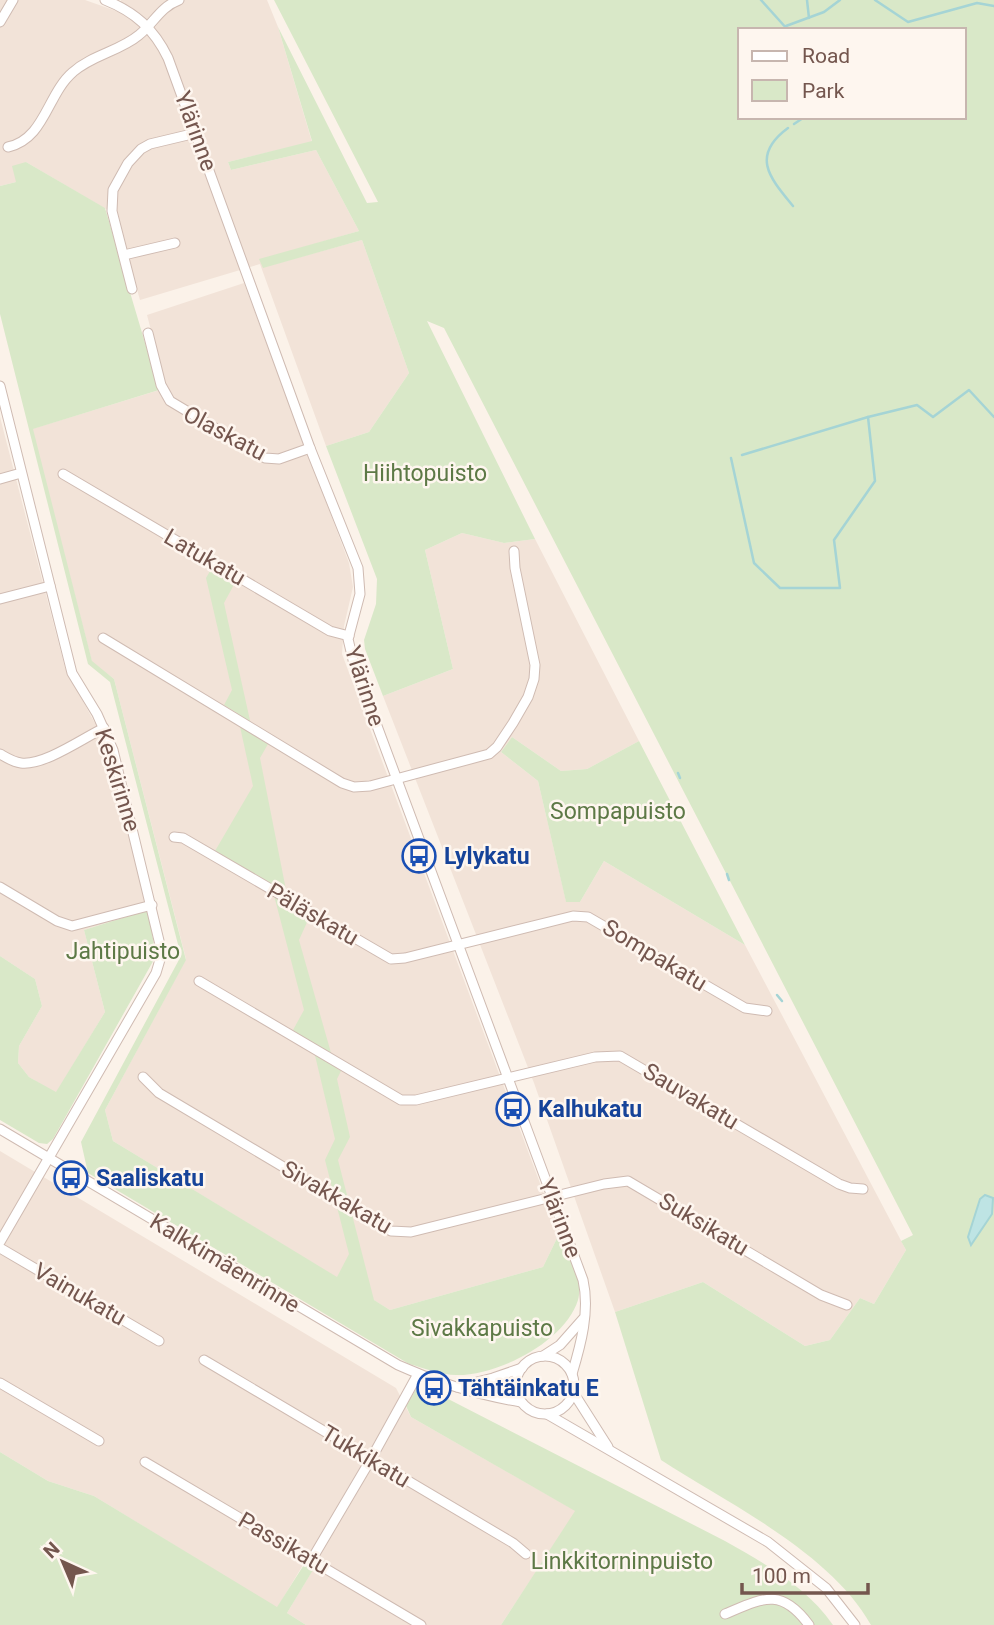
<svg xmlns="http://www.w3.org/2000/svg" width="994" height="1625" font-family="Roboto,sans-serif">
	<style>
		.residential { fill: #f2e3d8 }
		.green { fill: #d9e8c8; fill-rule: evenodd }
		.water { fill: #bee4e4; stroke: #a5d4d5; stroke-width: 2 }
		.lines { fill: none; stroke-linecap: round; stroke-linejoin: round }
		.stream { stroke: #a5d4d5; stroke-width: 2.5 }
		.minor-casing { stroke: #cfbbb2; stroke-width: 11 }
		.minor { stroke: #fff; stroke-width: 9 }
		.labels { text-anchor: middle; stroke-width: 5; stroke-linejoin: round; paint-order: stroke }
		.street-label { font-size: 23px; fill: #74564e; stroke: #fef6ef }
		.park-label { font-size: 23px; fill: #5d7946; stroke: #fef6ef }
		.transit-label { font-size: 23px; font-weight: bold; fill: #164399; stroke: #fef6ef; text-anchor: start }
	</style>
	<rect width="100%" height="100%" fill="#fbf2e9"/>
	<!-- residential -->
	<g class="residential">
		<polygon points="0,0 85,0 122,13 121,0 267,0 278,27 312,142 228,162 231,170 316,150 359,231 260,260 264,267 362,240 409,373 369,432 326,446 260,264 140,300 116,215 26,162 16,182 0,186"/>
		<polygon points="244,283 349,563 353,587 344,626 342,654 559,1234 543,1267 390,1310 113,1141 105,1110 186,959 114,679 92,662 32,429 166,388 147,315"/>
		<polygon points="0,417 65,668 105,742 148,910 84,930 105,1012 56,1093 29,1077 18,1063 19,1046 42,1006 35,979 0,956"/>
		<polygon points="462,533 504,543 535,539 639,741 587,769 561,771 512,737 501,752 538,781 566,901 580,902 604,861 745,945 906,1250 874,1304 860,1298 830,1340 805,1346 703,1282 615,1312 534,1083 383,696 453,669 425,550"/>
		<polygon points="0,1151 396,1388 411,1417 576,1511 501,1625 306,1625 287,1613 315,1566 306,1560 277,1608 94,1496 48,1481 0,1452"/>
	</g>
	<!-- green -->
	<g class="green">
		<path d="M 274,0 L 994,0 L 994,1625 L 871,1625 C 831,1553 729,1504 661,1460 L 615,1312 L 703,1282 L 805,1346 L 830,1340 L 860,1298 L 874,1304 L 906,1250 L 901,1241 L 913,1235 L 444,328 L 427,321 L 535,539 L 504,543 L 462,533 L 425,550 L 453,669 L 383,696 L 365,649 L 364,640 L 376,604 L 377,579 L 326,446 L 369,432 L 409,373 L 362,240 L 263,268 L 259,259 L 359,231 L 316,150 L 231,170 L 228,162 L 312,141 L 278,27 L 367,203 L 378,202 ZM 740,30 L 964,30 L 964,117 L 740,117 Z"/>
		<path d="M 26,162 L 105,208 L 159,390 L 33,429 L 92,661 L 114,679 L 186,960 L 105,1110 L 113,1141 L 337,1277 L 349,1254 L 325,1160 L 335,1139 L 312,1043 L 293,1030 L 304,1010 L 271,884 L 215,851 L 253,786 L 237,713 L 224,705 L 232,690 L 206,578 L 213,566 L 236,581 L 224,603 L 253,734 L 268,744 L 260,758 L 289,905 L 309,918 L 299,940 L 335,1067 L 341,1071 L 337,1079 L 350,1137 L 338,1160 L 374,1300 L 390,1310 L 543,1267 L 559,1234 C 568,1252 584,1279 578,1300 C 565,1342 497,1376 456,1375 C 441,1375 424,1368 409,1364 L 88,1173 L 81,1142 L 181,956 L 110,682 L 88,664 L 0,314 L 0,186 L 16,182 L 12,166 Z"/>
		<polygon points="512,737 561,771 587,769 639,741 745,945 604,861 580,902 566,902 538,781 501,752"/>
		<polygon points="148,910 156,956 53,1139 47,1144 39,1143 0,1120 0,956 35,979 42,1006 19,1046 18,1063 29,1077 56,1092 105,1012 84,930"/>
		<path d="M 419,1384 L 725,1541 C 764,1563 807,1587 833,1625 L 501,1625 L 575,1511 L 411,1417 L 406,1406 Z"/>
		<polygon points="0,1452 48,1481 94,1496 277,1607 307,1560 316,1565 287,1613 306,1625 0,1625"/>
	</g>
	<!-- water -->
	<polygon class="water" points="985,1195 993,1198 992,1214 971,1245 968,1237 980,1199"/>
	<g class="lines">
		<!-- stream -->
		<g class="stream">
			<polyline points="761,0 788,30"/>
			<polyline points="807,0 809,18"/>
			<polyline points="875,0 908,22 977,3 994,6"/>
			<polyline points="786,26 824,12 840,0"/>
			<polyline points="803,117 839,118"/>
			<polyline points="794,124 803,118"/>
			<path d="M 788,128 C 750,156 770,178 793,206"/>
			<polyline points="742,455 868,417 917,405 933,417 969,390 994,417"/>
			<polyline points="731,458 754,563 780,588 840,588 834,540 875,481 868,417"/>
			<polyline points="678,773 680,778"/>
			<polyline points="727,874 729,880"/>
			<polyline points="777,995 782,1001"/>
		</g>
		<defs>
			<g id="minor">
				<path d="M 105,0 C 135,12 154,29 168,58 L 310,448 L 358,568 L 360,594 L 348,639 L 354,664 L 583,1280 C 590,1311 581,1344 572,1374"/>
				<polyline points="0,22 13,0"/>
				<path d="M 8,147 C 45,139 47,94 73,72 C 92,55 120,51 139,35 C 154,23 160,7 179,0"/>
				<polyline points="124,255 175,243"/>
				<polyline points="132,289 112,211 113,190 128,163 141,149 150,144 196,133"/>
				<polyline points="148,333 161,385 170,401 265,458 279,459 310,448"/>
				<polyline points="0,386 72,673 97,714 113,750 162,953 156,973 0,1242"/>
				<polyline points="63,474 330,631 349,636"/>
				<polyline points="0,479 21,473"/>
				<polyline points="0,599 50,586"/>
				<polyline points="103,638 342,783 354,787 370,786 489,754 497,747 513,723 528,697 534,679 535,665 515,568 514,551"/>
				<path d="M 0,754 C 7,758 13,762 21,763 C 44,766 83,738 104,728"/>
				<polyline points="174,837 183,838 391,959 405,958 573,916 588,917 745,1008 767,1011"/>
				<polyline points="0,887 57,921 72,926 152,905"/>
				<polyline points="199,981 401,1100 416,1100 595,1057 620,1056 839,1184 850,1188 863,1189"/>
				<polyline points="143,1077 159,1093 391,1231 411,1232 604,1184 628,1181 821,1295 847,1305"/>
				<path d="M 0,1129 L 398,1365 C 438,1383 478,1395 521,1402"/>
				<polyline points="0,1248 159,1341"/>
				<polyline points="543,1356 560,1345 583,1319"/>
				<circle cx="545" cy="1385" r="29"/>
				<polyline points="204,1360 513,1543 526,1554"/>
				<polyline points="0,1383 99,1441"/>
				<polyline points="457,1387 493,1378 522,1368"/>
				<polyline points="573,1392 608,1447"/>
				<polyline points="547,1414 768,1542 826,1588 855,1625"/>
				<polyline points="145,1462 421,1625"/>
				<polyline points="312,1559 371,1459 418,1374"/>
				<path d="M 725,1614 C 763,1598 781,1587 809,1625"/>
			</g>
		</defs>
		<!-- minor casing -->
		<use href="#minor" class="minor-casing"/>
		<!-- minor -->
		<use href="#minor" class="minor"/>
	</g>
	<!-- icons -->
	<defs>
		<symbol id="bus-ring" viewBox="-11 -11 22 22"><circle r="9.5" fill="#fef6ef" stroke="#1a4fb4" stroke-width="1.5"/><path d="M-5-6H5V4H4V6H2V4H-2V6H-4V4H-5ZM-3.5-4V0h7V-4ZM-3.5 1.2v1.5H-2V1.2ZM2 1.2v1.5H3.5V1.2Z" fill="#1a4fb4"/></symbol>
	</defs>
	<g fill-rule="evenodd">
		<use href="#bus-ring" x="400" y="837" width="38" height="38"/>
		<use href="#bus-ring" x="494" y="1090" width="38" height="38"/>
		<use href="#bus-ring" x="52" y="1159" width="38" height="38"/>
		<use href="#bus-ring" x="415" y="1369" width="38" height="38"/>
	</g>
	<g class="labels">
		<!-- street labels -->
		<g class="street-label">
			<text transform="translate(196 131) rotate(70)" y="8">Ylärinne</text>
			<text transform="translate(225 433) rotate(28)" y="8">Olaskatu</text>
			<text transform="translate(205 557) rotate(30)" y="8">Latukatu</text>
			<text transform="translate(365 686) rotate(72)" y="8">Ylärinne</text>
			<text transform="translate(118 780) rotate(73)" y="8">Keskirinne</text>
			<text transform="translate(313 914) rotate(30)" y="8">Päläskatu</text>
			<text transform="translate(655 955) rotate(31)" y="8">Sompakatu</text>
			<text transform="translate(691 1096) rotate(31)" y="8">Sauvakatu</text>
			<text transform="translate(337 1197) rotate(30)" y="8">Sivakkakatu</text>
			<text transform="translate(560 1218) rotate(69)" y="8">Ylärinne</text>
			<text transform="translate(704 1224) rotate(31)" y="8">Suksikatu</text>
			<text transform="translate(225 1263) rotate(31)" y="8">Kalkkimäenrinne</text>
			<text transform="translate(80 1294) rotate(30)" y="8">Vainukatu</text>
			<text transform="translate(366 1456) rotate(31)" y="8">Tukkikatu</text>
			<text transform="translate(284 1543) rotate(30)" y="8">Passikatu</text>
		</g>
		<!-- park labels -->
		<g class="park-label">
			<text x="425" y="481">Hiihtopuisto</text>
			<text x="618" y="819">Sompapuisto</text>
			<text x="123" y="959">Jahtipuisto</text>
			<text x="482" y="1336">Sivakkapuisto</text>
			<text x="622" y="1569">Linkkitorninpuisto</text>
		</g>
		<!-- transit labels -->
		<g class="transit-label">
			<text x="444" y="864">Lylykatu</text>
			<text x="538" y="1117">Kalhukatu</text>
			<text x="96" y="1186">Saaliskatu</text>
			<text x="458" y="1396">Tähtäinkatu E</text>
		</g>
	</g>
	<!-- legend -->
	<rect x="738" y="28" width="228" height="91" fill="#fef6ef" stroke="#c7b6af" stroke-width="2"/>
	<rect x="752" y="51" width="35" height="10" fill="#ffffff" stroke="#c7b6af" stroke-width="2"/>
	<text x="802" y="63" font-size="21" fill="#74564e">Road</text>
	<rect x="752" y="80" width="35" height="21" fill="#d9e8c8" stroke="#c7b6af" stroke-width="2"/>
	<text x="802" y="98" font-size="21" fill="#74564e">Park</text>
	<!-- north arrow -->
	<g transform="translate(63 1562) rotate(316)" stroke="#fef6ef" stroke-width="5" paint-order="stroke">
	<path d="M0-5L12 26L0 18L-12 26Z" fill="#74564e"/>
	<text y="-10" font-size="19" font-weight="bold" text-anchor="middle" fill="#74564e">N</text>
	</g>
	<!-- scale -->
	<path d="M742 1583v10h126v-10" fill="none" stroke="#74564e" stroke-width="3.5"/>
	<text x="752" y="1583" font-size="21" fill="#74564e" stroke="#fef6ef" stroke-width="5" paint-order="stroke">100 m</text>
</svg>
